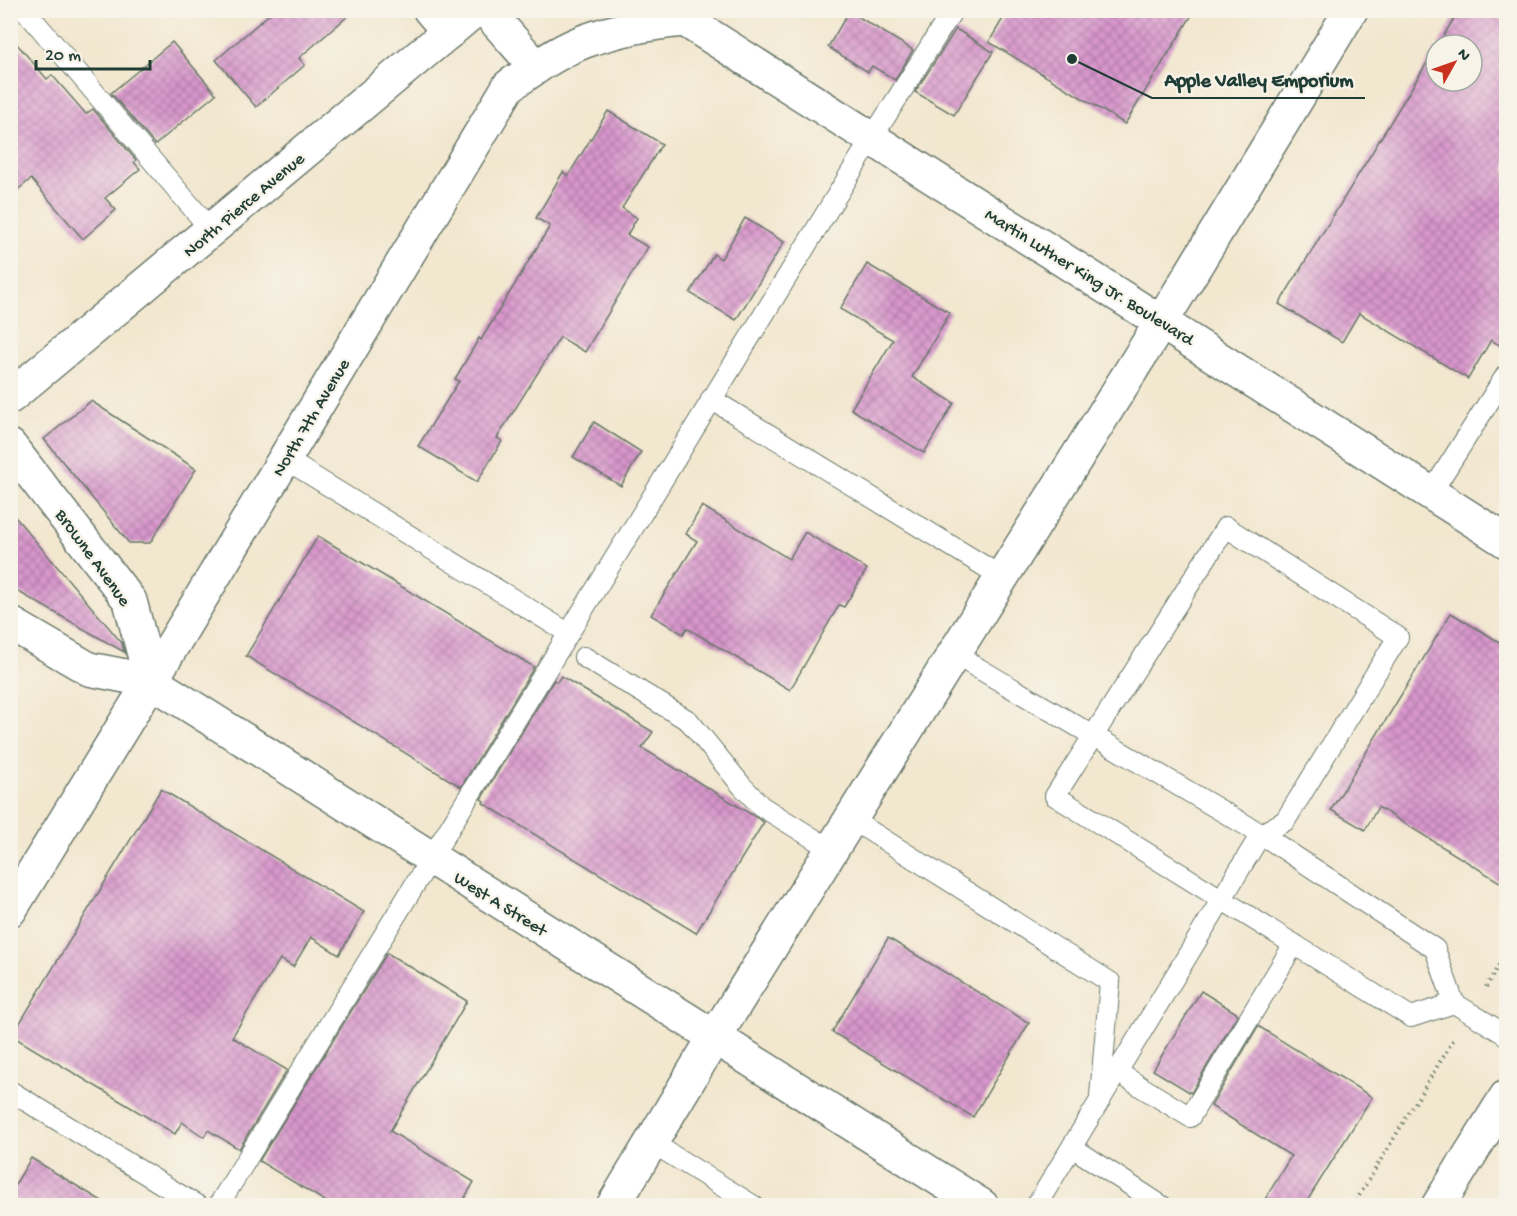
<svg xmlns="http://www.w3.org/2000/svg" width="1517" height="1216" font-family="'Gochi Hand',sans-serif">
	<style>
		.building { fill: url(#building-cross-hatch) }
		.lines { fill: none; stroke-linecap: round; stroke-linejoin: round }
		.service-casing { stroke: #69786a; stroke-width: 22 }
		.minor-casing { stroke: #69786a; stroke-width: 36 }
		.tertiary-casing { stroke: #69786a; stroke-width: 36 }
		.secondary-casing { stroke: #69786a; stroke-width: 36 }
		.path { stroke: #69786a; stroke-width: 4; stroke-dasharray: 1.5 4.5; stroke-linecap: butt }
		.service { stroke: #fff; stroke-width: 20 }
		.minor { stroke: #fff; stroke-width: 33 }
		.tertiary { stroke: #fff; stroke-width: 33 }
		.secondary { stroke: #fff; stroke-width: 33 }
		.labels { text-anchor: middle; stroke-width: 4.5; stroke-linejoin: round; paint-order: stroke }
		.street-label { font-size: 18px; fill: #1f3d34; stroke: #f7f3e8 }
		.leader { fill: none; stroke: #1f3d34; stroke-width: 2 }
		.callout-dot { fill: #1f3d34; stroke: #f7f3e8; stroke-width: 2 }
		.callout-label { font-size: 20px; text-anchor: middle; font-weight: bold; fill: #1f3d34; stroke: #f7f3e8; stroke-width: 4.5; stroke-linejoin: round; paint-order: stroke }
	</style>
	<defs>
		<pattern id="building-cross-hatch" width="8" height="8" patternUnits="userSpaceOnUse" patternTransform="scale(1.5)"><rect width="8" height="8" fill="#d896cc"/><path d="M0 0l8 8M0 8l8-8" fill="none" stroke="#af7ca6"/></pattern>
	</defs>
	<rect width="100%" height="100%" fill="#f7f3e8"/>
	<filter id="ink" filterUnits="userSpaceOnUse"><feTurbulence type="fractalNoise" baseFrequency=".0167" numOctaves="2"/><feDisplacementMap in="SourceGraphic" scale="12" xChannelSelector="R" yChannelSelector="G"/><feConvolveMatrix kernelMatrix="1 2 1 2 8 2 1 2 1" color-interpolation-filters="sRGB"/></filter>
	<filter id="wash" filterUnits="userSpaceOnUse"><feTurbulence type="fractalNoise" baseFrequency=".008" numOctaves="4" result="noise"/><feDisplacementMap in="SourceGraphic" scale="24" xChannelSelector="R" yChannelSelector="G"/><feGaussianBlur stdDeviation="1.35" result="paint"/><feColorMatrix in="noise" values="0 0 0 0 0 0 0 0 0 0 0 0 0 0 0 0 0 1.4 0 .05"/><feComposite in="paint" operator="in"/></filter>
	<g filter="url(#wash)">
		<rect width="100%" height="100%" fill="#f2e7cf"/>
		<g id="blocks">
			<!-- building -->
			<g class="building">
				<polygon points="274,10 355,10 299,58 305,65 256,107 216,60"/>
				<polygon points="1008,10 1195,10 1125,124 989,42"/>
				<polygon points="1459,10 1506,10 1506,349 1491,340 1468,379 1359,313 1342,342 1279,304 1436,48 1436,81 1472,81 1472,45 1438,45"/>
				<polygon points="849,11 913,50 895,80 872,66 868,72 828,47"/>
				<polygon points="956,29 993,52 954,115 915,92"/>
				<polygon points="10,36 47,79 52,75 86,114 93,109 136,160 134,162 140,169 105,198 116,210 83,239 31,179 10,196"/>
				<polygon points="172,42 216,94 155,145 111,93"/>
				<polygon points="608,111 662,144 622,208 637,218 627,235 648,247 585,352 560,337 497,438 502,441 477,482 418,446 459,381 455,379 479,338 481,340 550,226 536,218 563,172 568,176"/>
				<polygon points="745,218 784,242 736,320 690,293 714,254 721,259"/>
				<polygon points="867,264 950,313 912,377 954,403 924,453 851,409 893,340 840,309"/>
				<polygon points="91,401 196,469 150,543 129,543 44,439"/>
				<polygon points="594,422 641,452 621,486 573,457"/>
				<polygon points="702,506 789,559 805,532 867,569 844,607 839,605 790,690 687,628 683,634 651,615 697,541 686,534"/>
				<polygon points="10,511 122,643 124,652 10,587"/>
				<polygon points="318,536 534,667 461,787 246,656"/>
				<polygon points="1451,613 1506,646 1506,886 1378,807 1365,830 1331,810"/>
				<polygon points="561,676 653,732 642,748 764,822 696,933 483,803 484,801 481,799 554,680 557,682"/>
				<polygon points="161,789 364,912 339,955 311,937 293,967 280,959 232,1037 287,1070 239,1149 208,1130 204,1137 182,1122 175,1134 12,1036"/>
				<polygon points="888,938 1029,1023 973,1117 832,1032"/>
				<polygon points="387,953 467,1001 390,1131 474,1182 460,1206 333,1206 259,1161"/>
				<polygon points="1201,991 1238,1014 1191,1093 1153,1070"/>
				<polygon points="1258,1026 1372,1097 1304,1206 1261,1206 1291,1156 1211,1106"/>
				<polygon points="31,1158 110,1206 10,1206 10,1193"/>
			</g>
		</g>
	</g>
	<g filter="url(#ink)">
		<use href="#blocks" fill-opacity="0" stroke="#69786a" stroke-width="1.5"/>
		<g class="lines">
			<defs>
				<g id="service">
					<polyline points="25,10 211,230"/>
					<polyline points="711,399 1002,577"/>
					<polyline points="285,459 568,633"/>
					<polyline points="1431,493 1506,375"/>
					<polyline points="954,654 1261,834 1036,1206"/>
					<polyline points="584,657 689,721 742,786 761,806 832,850"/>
					<polyline points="851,819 1110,982 1100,1096"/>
					<polyline points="1454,1003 1435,949 1261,834 1285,821 1398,637 1226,527 1055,796 1411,1017 1454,1003 1506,1035"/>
					<polyline points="1117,1072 1190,1117 1294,944"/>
					<polyline points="10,1091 198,1206"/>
					<polyline points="651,1142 754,1206"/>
					<polyline points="1072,1147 1162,1206"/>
					<polyline points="218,1206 872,138 953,10"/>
				</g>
				<g id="minor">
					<polyline points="430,10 449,32"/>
					<polyline points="10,446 130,601 151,681"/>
					<polyline points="10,623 89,669 151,681 982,1206"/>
					<path d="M 10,910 L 151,681 L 509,86 C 532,70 558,51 585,41 C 618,29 651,23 685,20"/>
					<polyline points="613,1206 714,1038 1162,321 1351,10"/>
				</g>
				<g id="tertiary">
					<polyline points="486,10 536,67"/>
					<polyline points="10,397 475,10"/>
				</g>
				<g id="secondary">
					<polyline points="676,10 685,20 1506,541"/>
					<polyline points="1438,1206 1506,1097"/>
				</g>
			</defs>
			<!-- service casing -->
			<use href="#service" class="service-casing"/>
			<!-- minor casing -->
			<use href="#minor" class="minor-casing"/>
			<!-- tertiary casing -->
			<use href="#tertiary" class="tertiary-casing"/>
			<!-- secondary casing -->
			<use href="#secondary" class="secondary-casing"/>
			<!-- path -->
			<g class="path">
				<polyline points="1486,987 1506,953"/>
				<polyline points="1353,1206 1455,1037"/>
			</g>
			<!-- service -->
			<use href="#service" class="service"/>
			<!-- minor -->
			<use href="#minor" class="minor"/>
			<!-- tertiary -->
			<use href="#tertiary" class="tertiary"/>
			<!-- secondary -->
			<use href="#secondary" class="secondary"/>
		</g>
	</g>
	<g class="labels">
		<!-- street labels -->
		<g class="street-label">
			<text transform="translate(243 204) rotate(-40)" y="6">North Pierce Avenue</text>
			<text transform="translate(1090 276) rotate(32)" y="6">Martin Luther King Jr. Boulevard</text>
			<text transform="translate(310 417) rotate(-59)" y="6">North 7th Avenue</text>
			<text transform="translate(94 557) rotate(54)" y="6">Browne Avenue</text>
			<text transform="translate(501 903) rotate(32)" y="6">West A Street</text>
		</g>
	</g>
	<!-- callouts -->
	<path class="leader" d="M1072 59L1152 98H1365"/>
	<circle class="callout-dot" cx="1072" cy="59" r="6"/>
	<g class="callout-label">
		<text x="1259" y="86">Apple Valley Emporium</text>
	</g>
	<!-- margin -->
	<rect width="1517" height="1216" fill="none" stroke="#f7f3e8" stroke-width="36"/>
	<!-- north arrow -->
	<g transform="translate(1454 63) rotate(50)"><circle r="28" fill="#f7f3e8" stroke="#a1aaa0" stroke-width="1.5"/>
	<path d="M0-4.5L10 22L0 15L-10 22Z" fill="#c8321e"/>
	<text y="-9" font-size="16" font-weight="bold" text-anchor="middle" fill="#1f3d34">N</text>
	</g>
	<!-- scale -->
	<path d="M36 60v9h114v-9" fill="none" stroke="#1f3d34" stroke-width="3"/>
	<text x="45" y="60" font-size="18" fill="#1f3d34" stroke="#f7f3e8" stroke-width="4.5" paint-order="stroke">20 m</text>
</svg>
